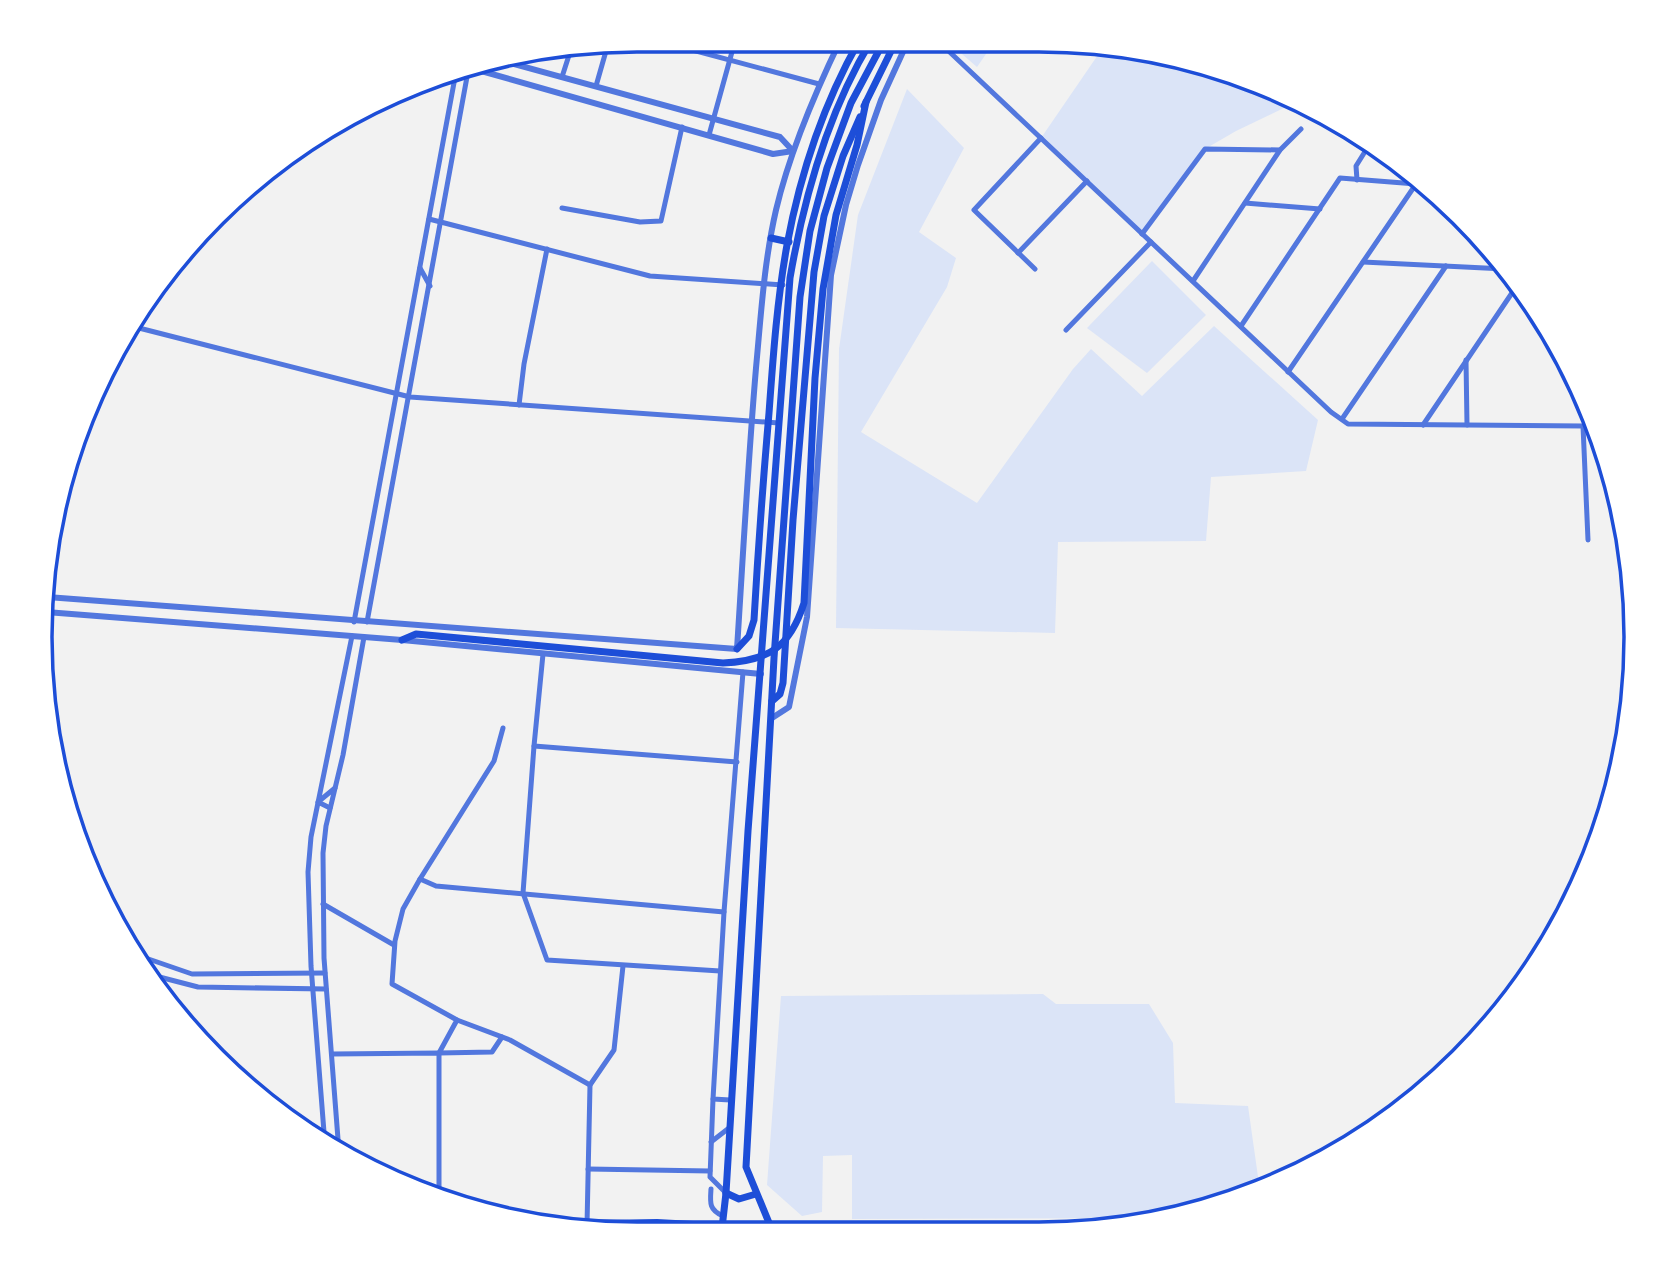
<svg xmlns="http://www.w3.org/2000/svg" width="1676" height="1275" font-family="Mulish,sans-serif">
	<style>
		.green { fill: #dbe4f7 }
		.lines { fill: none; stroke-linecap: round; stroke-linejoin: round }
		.minor { stroke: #5277de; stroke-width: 5 }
		.tertiary { stroke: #5277de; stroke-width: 6 }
		.secondary { stroke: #1d4ed8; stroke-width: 7 }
		.primary { stroke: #1d4ed8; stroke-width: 8 }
		.rail { stroke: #7290e2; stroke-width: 2.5 }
		.rim { fill: none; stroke: #1d4ed8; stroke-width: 3.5 }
	</style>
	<rect width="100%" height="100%" fill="#f2f2f2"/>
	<!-- green -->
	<g class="green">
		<polygon points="947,41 995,41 977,67"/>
		<polygon points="1098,45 1193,61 1290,105 1236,131 1205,149 1142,234 1041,138 1102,49"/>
		<polygon points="907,89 964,148 919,232 956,258 947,287 861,432 977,503 1073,369 1091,349 1142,396 1214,326 1318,420 1306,471 1211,477 1206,541 1058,542 1055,633 836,628 839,349 858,215"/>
		<polygon points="1152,261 1206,315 1147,373 1087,328"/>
		<polygon points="1043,994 1056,1004 1149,1004 1173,1043 1175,1103 1248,1106 1260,1191 1161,1218 852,1219 852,1155 823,1156 822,1212 802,1216 767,1185 781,996"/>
	</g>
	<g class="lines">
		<!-- minor -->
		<g class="minor">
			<polyline points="655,40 819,84"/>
			<polyline points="938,41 1331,412 1348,424 1583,426 1588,540"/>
			<polyline points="562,77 571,49"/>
			<polyline points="596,86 608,44"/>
			<polyline points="709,135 735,41"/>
			<polyline points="1357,180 1356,166 1366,150"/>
			<polyline points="1245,203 1320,209"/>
			<polyline points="562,208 640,222 661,221 682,127"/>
			<polyline points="429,219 650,276 783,285"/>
			<polyline points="1142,234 1205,149 1280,150"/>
			<polyline points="1018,253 1087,181"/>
			<polyline points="1363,262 1505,269"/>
			<polyline points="420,268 430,286"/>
			<polyline points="1035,269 974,210 1041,138"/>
			<polyline points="1193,281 1280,150 1301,129"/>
			<polyline points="1241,326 1340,178 1416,184"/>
			<polyline points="135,327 410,397 779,423"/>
			<polyline points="1066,330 1151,242"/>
			<polyline points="1466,360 1467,425"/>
			<polyline points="1288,372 1416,184"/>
			<polyline points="519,405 524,364 547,249"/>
			<polyline points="1342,419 1446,266"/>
			<polyline points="1423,425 1518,284"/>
			<polyline points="354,622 456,72"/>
			<polyline points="367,622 469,66"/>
			<polyline points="543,654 534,746 523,893 547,960 720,971"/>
			<polyline points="534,746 737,762"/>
			<polyline points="330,808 318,802 335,788"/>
			<polyline points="420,879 436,886 724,912"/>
			<polyline points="323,904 394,945"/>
			<polyline points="134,954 192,974 325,973"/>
			<polyline points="144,973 198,987 326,989"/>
			<polyline points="457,1020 510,1040 590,1085"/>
			<polyline points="502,1037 492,1052 439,1053 457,1020 392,984 395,941 403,909 420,879 494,761 503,728"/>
			<polyline points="332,1054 439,1053 439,1197"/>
			<polyline points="713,1099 710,1177 726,1193"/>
			<polyline points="730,1100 713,1099 724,912 743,672"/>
			<polyline points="711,1142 729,1128"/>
			<polyline points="325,1145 311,966 308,872 311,837 352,636"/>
			<polyline points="339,1152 324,958 323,853 326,826 343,755 364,637"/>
			<polyline points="588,1169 710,1171"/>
			<path d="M 711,1189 C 710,1203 709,1210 723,1216"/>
			<polyline points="587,1225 590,1085 614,1050 623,966"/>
		</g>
		<!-- tertiary -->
		<g class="tertiary">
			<polyline points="496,59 780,137 793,151"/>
			<polyline points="467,67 773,154 793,151"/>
			<path d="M 47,597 L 737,649 C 743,556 748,462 756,368 C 761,315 764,262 776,210 C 790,151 814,95 840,41"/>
			<polyline points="46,612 402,640 761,674"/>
			<polyline points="772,718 789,707 807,617 831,275 846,205 858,165 881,100 908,41"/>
		</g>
		<!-- secondary -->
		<g class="secondary">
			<polyline points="864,106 896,41"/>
			<polyline points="771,238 789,242"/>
			<path d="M 402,640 L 416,634 L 723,663 C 769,661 790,647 804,603 L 815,378 L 823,289 L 836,215 L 857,145 L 866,102"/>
			<path d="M 737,649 L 749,636 L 754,620 C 758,551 763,482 769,413 C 773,358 777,300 787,245 C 800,175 824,103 859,41"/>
			<polyline points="772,701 780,694 783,683 793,520 814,272 824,216 843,156 860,117"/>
			<polyline points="726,1193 739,1199 756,1194"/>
			<path d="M 722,1228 L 726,1193 L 748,831 L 790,278 C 804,197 828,112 871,41"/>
			<polyline points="772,1230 746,1167 774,658 800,297 810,231 827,168 851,103 884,41"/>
		</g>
		<!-- primary -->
		<g class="primary">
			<polyline points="542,1225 657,1223 693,1225 713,1230"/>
			<polyline points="720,1230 722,1228 741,1230"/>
			<polyline points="818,1230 837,1230"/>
		</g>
		<!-- rail -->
		<polyline class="rail" points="1063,1226 1120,1229"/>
	</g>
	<!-- crop -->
	<path d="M0 0H1676V1275H0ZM637 52H1039A585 585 0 0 1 1624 637V637A585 585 0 0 1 1039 1222H637A585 585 0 0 1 52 637V637A585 585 0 0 1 637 52Z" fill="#fff" fill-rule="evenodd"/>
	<path class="rim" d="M637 52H1039A585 585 0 0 1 1624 637V637A585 585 0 0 1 1039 1222H637A585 585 0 0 1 52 637V637A585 585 0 0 1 637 52Z"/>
</svg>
